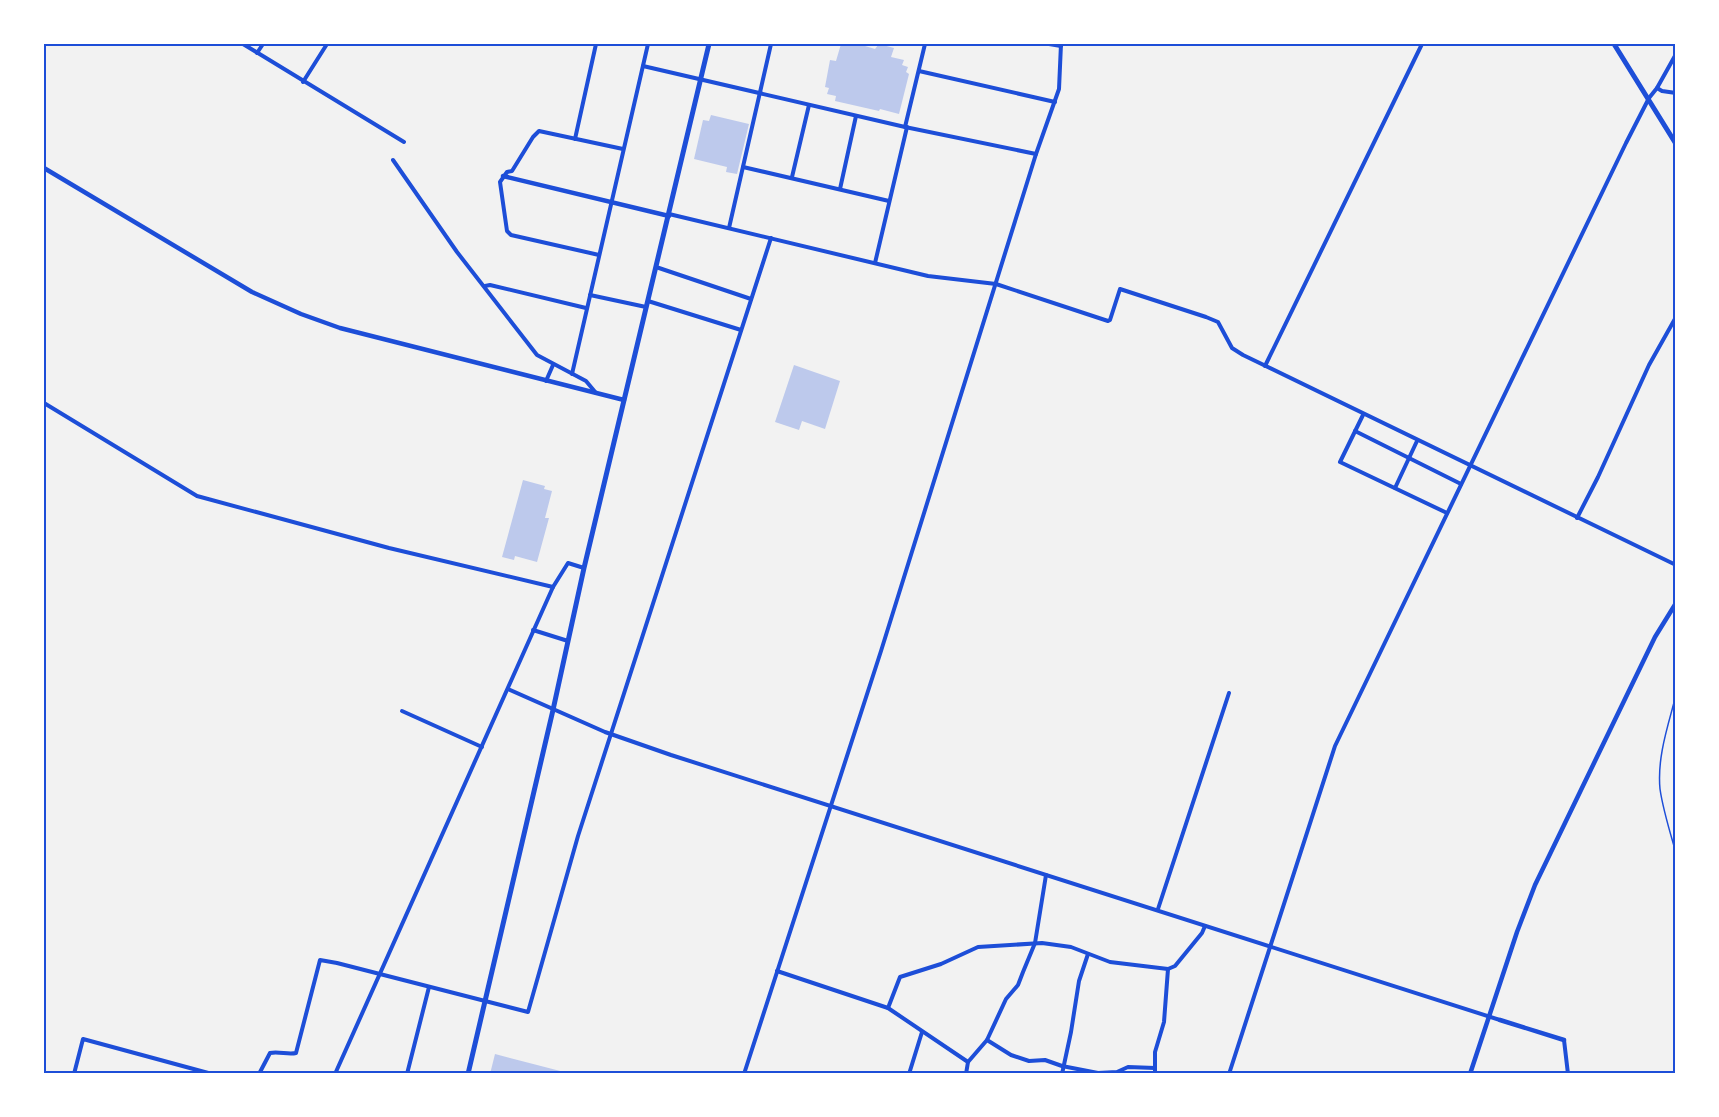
<svg xmlns="http://www.w3.org/2000/svg" width="1719" height="1117" font-family="Georgia,serif">
	<style>
		.building { fill: #bdc9ec }
		.lines { fill: none; stroke-linecap: round; stroke-linejoin: round }
		.path { stroke: #1d4ed8; stroke-width: 1.5 }
		.minor { stroke: #1d4ed8; stroke-width: 4 }
		.tertiary { stroke: #1d4ed8; stroke-width: 4.5 }
		.secondary { stroke: #1d4ed8; stroke-width: 5 }
		.neatline { fill: none; stroke: #1d4ed8; stroke-width: 2 }
	</style>
	<rect width="100%" height="100%" fill="#f2f2f2"/>
	<!-- building -->
	<g class="building">
		<polygon points="841,44 865,44 865,46 875,49 879,44 894,48 891,57 904,60 902,65 908,67 906,72 909,74 899,114 880,109 879,111 835,101 836,96 827,94 829,88 825,87 830,60 836,61"/>
		<polygon points="711,115 749,124 737,174 726,172 727,167 694,159 703,120 709,121"/>
		<polygon points="794,365 840,381 825,429 802,421 799,430 775,422"/>
		<polygon points="523,480 545,486 544,489 552,491 545,518 549,518 537,562 515,556 514,560 502,557"/>
		<polygon points="495,1054 568,1073 568,1074 490,1074"/>
	</g>
	<g class="lines">
		<!-- path -->
		<path class="path" d="M 1676,695 C 1668,726 1657,757 1660,789 C 1663,810 1670,832 1676,853"/>
		<!-- minor -->
		<g class="minor">
			<polyline points="243,44 404,142"/>
			<polyline points="1049,44 1061,46"/>
			<polyline points="257,53 263,44"/>
			<polyline points="643,66 905,127 1036,154"/>
			<polyline points="919,71 1055,102"/>
			<polyline points="303,82 327,44"/>
			<polyline points="1657,88 1662,91 1676,93"/>
			<polyline points="905,127 925,44"/>
			<polyline points="575,139 596,44"/>
			<polyline points="393,160 457,252 537,355 586,381 596,393"/>
			<polyline points="743,167 889,201"/>
			<polyline points="792,177 809,105"/>
			<polyline points="840,189 856,116"/>
			<polyline points="669,214 928,276 996,284 1108,321 1110,320 1120,289 1206,317 1218,322 1232,348 1243,355 1676,565"/>
			<polyline points="729,228 771,44"/>
			<polyline points="599,255 511,235 507,231 500,182 507,172 512,171 533,137 539,131 623,149"/>
			<polyline points="875,263 907,127"/>
			<polyline points="656,267 751,299"/>
			<polyline points="485,286 490,285 586,308"/>
			<polyline points="590,295 646,307"/>
			<polyline points="648,301 741,330"/>
			<polyline points="1265,366 1422,44"/>
			<polyline points="572,374 648,44"/>
			<polyline points="546,381 553,365"/>
			<polyline points="44,403 197,496 389,548 553,587"/>
			<polyline points="1363,415 1340,462 1447,513"/>
			<polyline points="1355,431 1461,484"/>
			<polyline points="1395,488 1417,441"/>
			<polyline points="1577,518 1598,477 1649,365 1676,317"/>
			<polyline points="533,630 568,641"/>
			<polyline points="508,689 605,732 671,755 1500,1020"/>
			<polyline points="402,711 482,747"/>
			<polyline points="1158,909 1229,693"/>
			<polyline points="777,971 888,1008 968,1062"/>
			<polyline points="888,1008 900,977 941,964 978,947 1042,943 1071,947 1110,962 1168,969 1175,966 1202,933 1205,926"/>
			<polyline points="987,1040 1011,1055 1029,1061 1045,1060 1062,1066 1098,1073 1117,1072 1128,1067 1155,1068"/>
			<polyline points="1564,1040 1568,1074"/>
			<polyline points="74,1074 83,1039 212,1074"/>
			<path d="M 259,1074 L 270,1053 C 279,1051 288,1055 296,1053 L 320,960 L 337,963 L 528,1012 L 578,836 L 771,238"/>
			<polyline points="335,1074 553,587 568,563 584,568"/>
			<polyline points="407,1074 429,987"/>
			<polyline points="744,1074 881,651 1036,154 1059,89 1061,44"/>
			<polyline points="909,1074 922,1032"/>
			<polyline points="966,1074 968,1062 987,1040 1006,999 1018,985 1023,972 1035,943 1046,875"/>
			<polyline points="1062,1074 1071,1032 1079,981 1088,954"/>
			<polyline points="1155,1074 1155,1052 1164,1022 1168,969"/>
			<polyline points="1229,1074 1335,746 1626,143 1649,98 1657,88 1676,54"/>
		</g>
		<!-- tertiary -->
		<g class="tertiary">
			<polyline points="44,168 252,292 301,314 340,328 624,400"/>
			<polyline points="503,176 669,216"/>
			<polyline points="1500,1020 1564,1040"/>
			<polyline points="1470,1074 1517,932 1535,885 1655,637 1676,603"/>
		</g>
		<!-- secondary -->
		<g class="secondary">
			<polyline points="1614,44 1676,144"/>
			<polyline points="468,1074 553,710 584,568 709,44"/>
		</g>
	</g>
	<!-- border -->
	<rect width="1719" height="1117" fill="none" stroke="#ffffff" stroke-width="90"/>
	<rect x="45" y="45" width="1629" height="1027" class="neatline"/>
</svg>
